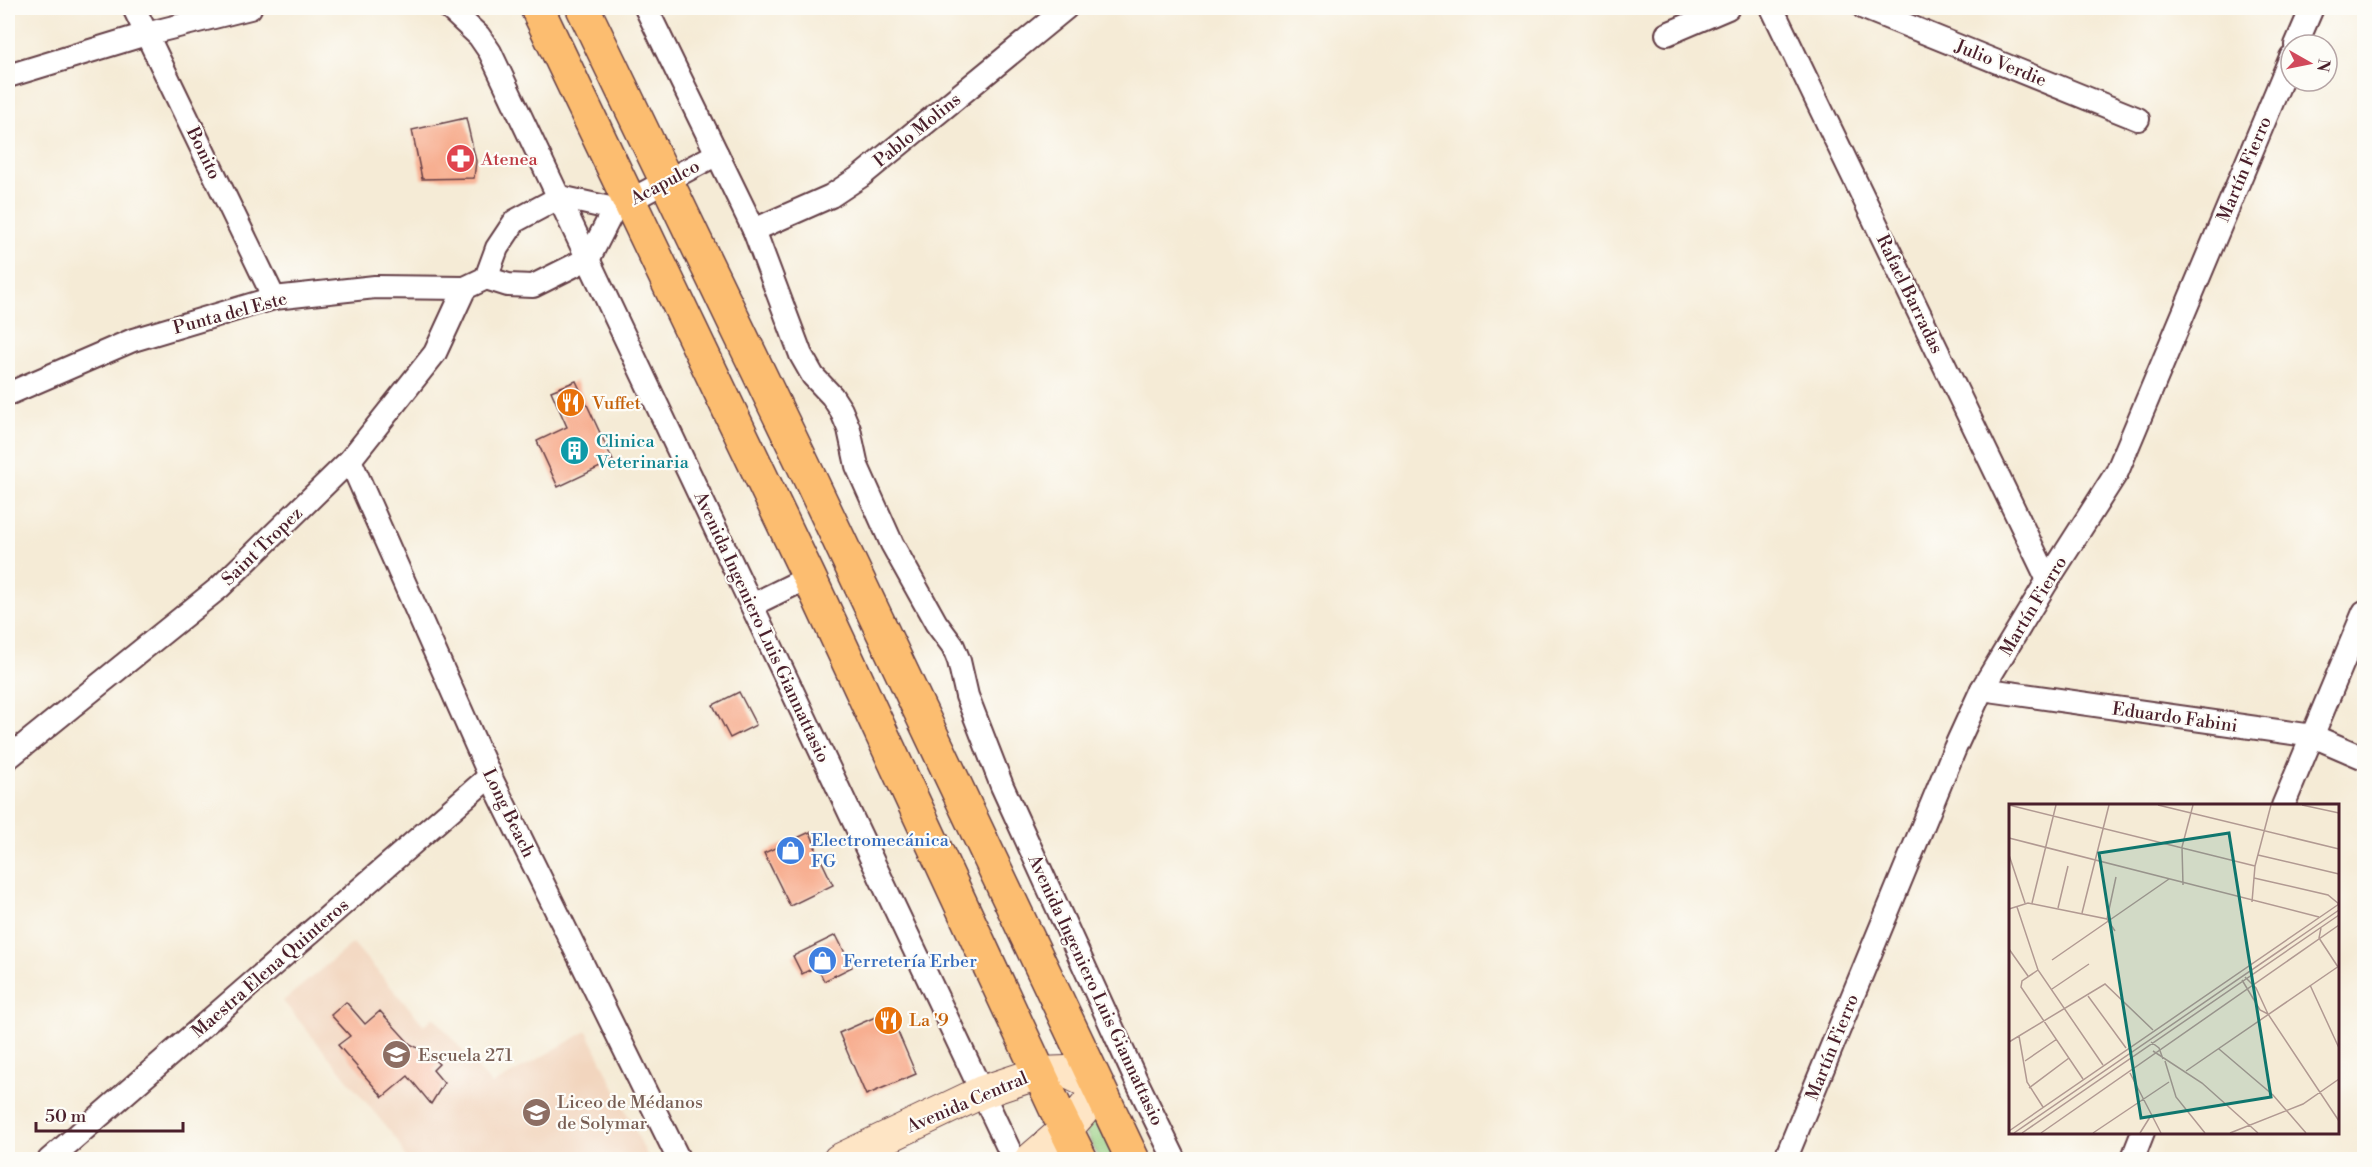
<svg xmlns="http://www.w3.org/2000/svg" width="2372" height="1167" font-family="'Libre Bodoni',serif">
	<style>
		.built { fill: #f2d5be }
		.green { fill: #95cd80; stroke: #707656; stroke-width: 1.5 }
		.building { fill: #f7af91 }
		.lines { fill: none; stroke-linecap: round; stroke-linejoin: round }
		.street-casing { stroke: #643e45; stroke-width: 26 }
		.secondary-casing { stroke: #643e45; stroke-width: 34 }
		.primary-casing { stroke: #643e45; stroke-width: 36 }
		.street { stroke: #fff; stroke-width: 22 }
		.secondary { stroke: #fee5c5; stroke-width: 32 }
		.primary { stroke: #fcbd6f; stroke-width: 33 }
		.labels { text-anchor: middle; stroke-width: 4.5; stroke-linejoin: round; paint-order: stroke }
		.street-label { font-size: 18px; fill: #4a1f2b; stroke: #fdfcf7 }
		.health-label { font-size: 18px; fill: #be3a42; stroke: #fdfcf7; text-anchor: start }
		.food-label { font-size: 18px; fill: #c56008; stroke: #fdfcf7; text-anchor: start }
		.culture-label { font-size: 18px; fill: #0d838f; stroke: #fdfcf7; text-anchor: start }
		.shop-label { font-size: 18px; fill: #366cbe; stroke: #fdfcf7; text-anchor: start }
		.education-label { font-size: 18px; fill: #785e54; stroke: #fdfcf7; text-anchor: start }
		.inset-road { fill: none; stroke: #b19992; stroke-width: 1.5 }
		.view { fill: #0f766e; fill-opacity: 0.15; stroke: #0f766e; stroke-width: 3 }
		.inset-edge { fill: none; stroke: #4a1f2b; stroke-width: 3 }
	</style>
	<rect width="100%" height="100%" fill="#fdfcf7"/>
	<filter id="ink" filterUnits="userSpaceOnUse"><feTurbulence type="fractalNoise" baseFrequency=".0167" numOctaves="2"/><feDisplacementMap in="SourceGraphic" scale="12" xChannelSelector="R" yChannelSelector="G"/><feConvolveMatrix kernelMatrix="1 2 1 2 8 2 1 2 1" color-interpolation-filters="sRGB"/></filter>
	<filter id="wash" filterUnits="userSpaceOnUse"><feTurbulence type="fractalNoise" baseFrequency=".008" numOctaves="4" result="noise"/><feDisplacementMap in="SourceGraphic" scale="24" xChannelSelector="R" yChannelSelector="G"/><feGaussianBlur stdDeviation="1.35" result="paint"/><feColorMatrix in="noise" values="0 0 0 0 0 0 0 0 0 0 0 0 0 0 0 0 0 1.4 0 .05"/><feComposite in="paint" operator="in"/></filter>
	<g filter="url(#wash)">
		<rect width="100%" height="100%" fill="#f5ebd6"/>
		<!-- built -->
		<polygon class="built" points="353,943 424,1025 434,1017 492,1085 587,1031 649,1159 406,1159 397,1140 283,1001"/>
		<!-- green -->
		<polygon class="green" points="1090,1108 1120,1159 1099,1159 1080,1120"/>
		<g id="blocks">
			<!-- building -->
			<g class="building">
				<polygon points="466,118 476,161 474,178 422,179 412,130"/>
				<polygon points="576,381 613,461 558,487 537,441 567,427 551,391"/>
				<polygon points="739,692 756,725 730,738 713,705"/>
				<polygon points="810,832 816,847 815,847 833,885 790,906 764,853"/>
				<polygon points="836,935 852,967 824,981 817,966 802,974 793,956"/>
				<polygon points="346,1002 365,1024 380,1011 410,1044 426,1052 439,1064 433,1070 444,1083 431,1104 408,1076 383,1097 338,1045 350,1036 331,1015"/>
				<polygon points="889,1011 916,1074 866,1095 839,1033"/>
			</g>
		</g>
	</g>
	<g filter="url(#ink)">
		<use href="#blocks" fill-opacity="0" stroke="#643e45" stroke-width="1.5"/>
		<g class="lines">
			<defs>
				<g id="street">
					<polyline points="134,8 274,298"/>
					<polyline points="449,8 479,36 490,52 1014,1160"/>
					<polyline points="646,8 754,230 801,355 813,376 832,396 841,410 849,429 857,466 892,544 936,623 953,646 959,661 967,696 1002,786 1136,1080 1175,1160"/>
					<polyline points="1772,8 2048,580"/>
					<polyline points="1864,8 2138,119"/>
					<polyline points="1667,34 1728,8"/>
					<polyline points="2296,45 2312,8"/>
					<polyline points="8,76 146,34 250,8"/>
					<polyline points="754,230 831,196 861,176 1066,8"/>
					<polyline points="486,278 508,285 533,286 589,258 614,209 717,154"/>
					<polyline points="8,394 133,340 274,298 375,287 465,288 486,278 497,248 515,221 560,197 614,209"/>
					<polyline points="350,460 490,776 679,1160"/>
					<polyline points="752,605 809,577"/>
					<polyline points="1982,689 2313,736 2364,758"/>
					<polyline points="8,758 220,587 350,460 435,353 465,288"/>
					<polyline points="2283,806 2364,612"/>
					<polyline points="49,1160 490,776"/>
					<polyline points="1785,1160 1955,748 1982,689 2048,580 2117,472 2291,57"/>
					<polyline points="2132,1160 2143,1132"/>
				</g>
				<path id="secondary" d="M 839,1160 L 982,1092 L 1039,1073 L 1067,1072 L 1098,1087 C 1083,1118 1056,1137 1030,1160"/>
				<g id="primary">
					<polyline points="537,8 809,577 1055,1107 1081,1160"/>
					<polyline points="583,8 813,485 1133,1160"/>
				</g>
			</defs>
			<!-- street casing -->
			<use href="#street" class="street-casing"/>
			<!-- secondary casing -->
			<use href="#secondary" class="secondary-casing"/>
			<!-- primary casing -->
			<use href="#primary" class="primary-casing"/>
			<!-- street -->
			<use href="#street" class="street"/>
			<!-- secondary -->
			<use href="#secondary" class="secondary"/>
			<!-- primary -->
			<use href="#primary" class="primary"/>
		</g>
	</g>
	<!-- icons -->
	<defs>
		<symbol id="pharmacy-disc" viewBox="-11 -11 22 22"><circle r="9.5" fill="#e0444e" stroke="#fdfcf7"/><path d="M-2-6h4v4h4v4h-4v4h-4v-4h-4v-4h4Z" fill="#fff"/></symbol>
		<symbol id="restaurant-disc" viewBox="-11 -11 22 22"><circle r="9.5" fill="#e8710a" stroke="#fdfcf7"/><path d="M-5-6h1v4h1v-4h1v4h1v-4h1v5L-1.5 .5V6h-2V.5L-5-1ZM5-6V6H3V1.5H1.5Q1.5-4 5-6Z" fill="#fff"/></symbol>
		<symbol id="building-disc" viewBox="-11 -11 22 22"><circle r="9.5" fill="#0f9aa8" stroke="#fdfcf7"/><path d="M-4-6H4V6H1V3H-1V6H-4ZM-2.5-4.3h1.7v1.8h-1.7ZM.8-4.3h1.7v1.8H.8ZM-2.5-1h1.7V.8h-1.7ZM.8-1h1.7V.8H.8Z" fill="#fff"/></symbol>
		<symbol id="shop-disc" viewBox="-11 -11 22 22"><circle r="9.5" fill="#3f7fe0" stroke="#fdfcf7"/><path d="M-5-2.5h2.3a2.7 3.5 0 0 1 5.4 0H5L5.5 6h-11ZM-1.5-2.5h3a1.5 2.3 0 0 0-3 0Z" fill="#fff"/></symbol>
		<symbol id="school-disc" viewBox="-11 -11 22 22"><circle r="9.5" fill="#8d6e63" stroke="#fdfcf7"/><path d="M0-5L7-2L0 1L-7-2ZM-4 1L0 2.5L4 1V4Q0 6-4 4Z" fill="#fff"/></symbol>
	</defs>
	<g fill-rule="evenodd">
		<use href="#pharmacy-disc" x="444" y="142" width="33" height="33"/>
		<use href="#restaurant-disc" x="554" y="386" width="33" height="33"/>
		<use href="#building-disc" x="558" y="434" width="33" height="33"/>
		<use href="#shop-disc" x="774" y="834" width="33" height="33"/>
		<use href="#shop-disc" x="806" y="944" width="33" height="33"/>
		<use href="#restaurant-disc" x="872" y="1004" width="33" height="33"/>
		<use href="#school-disc" x="380" y="1038" width="33" height="33"/>
		<use href="#school-disc" x="520" y="1096" width="33" height="33"/>
	</g>
	<g class="labels">
		<!-- street labels -->
		<g class="street-label">
			<text transform="translate(2001 63) rotate(22)" y="6">Julio Verdie</text>
			<text transform="translate(917 130) rotate(-39)" y="6">Pablo Molins</text>
			<text transform="translate(204 153) rotate(64)" y="6">Bonito</text>
			<text transform="translate(2244 169) rotate(-67)" y="6">Martín Fierro</text>
			<text transform="translate(665 182) rotate(-28)" y="6">Acapulco</text>
			<text transform="translate(1910 294) rotate(64)" y="6">Rafael Barradas</text>
			<text transform="translate(230 313) rotate(-15)" y="6">Punta del Este</text>
			<text transform="translate(262 546) rotate(-44)" y="6">Saint Tropez</text>
			<text transform="translate(2033 606) rotate(-59)" y="6">Martín Fierro</text>
			<text transform="translate(762 627) rotate(65)" y="6">Avenida Ingeniero Luis Giannattasio</text>
			<text transform="translate(2175 717) rotate(8)" y="6">Eduardo Fabini</text>
			<text transform="translate(509 813) rotate(64)" y="6">Long Beach</text>
			<text transform="translate(270 968) rotate(-41)" y="6">Maestra Elena Quinteros</text>
			<text transform="translate(1096 990) rotate(65)" y="6">Avenida Ingeniero Luis Giannattasio</text>
			<text transform="translate(1832 1047) rotate(-68)" y="6">Martín Fierro</text>
			<text transform="translate(967 1102) rotate(-23)" y="6">Avenida Central</text>
		</g>
		<!-- health labels -->
		<g class="health-label">
			<text x="481" y="165">Atenea</text>
		</g>
		<!-- food labels -->
		<g class="food-label">
			<text x="592" y="409">Vuffet</text>
			<text x="909" y="1026">La '9</text>
		</g>
		<!-- culture labels -->
		<g class="culture-label">
			<text x="596" y="447">Clinica<tspan x="596" dy="21">Veterinaria</tspan></text>
		</g>
		<!-- shop labels -->
		<g class="shop-label">
			<text x="811" y="846">Electromecánica<tspan x="811" dy="21">FG</tspan></text>
			<text x="843" y="967">Ferretería Erber</text>
		</g>
		<!-- education labels -->
		<g class="education-label">
			<text x="418" y="1061">Escuela 271</text>
			<text x="557" y="1108">Liceo de Médanos<tspan x="557" dy="21">de Solymar</tspan></text>
		</g>
	</g>
	<!-- overview -->
	<g transform="translate(2009 804)">
		<rect width="330" height="330" fill="#f5ebd6"/>
		<path class="inset-road" d="M 0,1 L 246,62M 149,1 L 330,45M 293,1 L 330,9M 0,34 L 310,113M 0,51 L 16,99M 249,51 L 330,70M 245,74 L 319,91 L 330,100M 174,81 L 173,43 L 184,1M 243,98 L 246,62 L 262,1M 23,99 L 47,1M 8,103 L 29,166 L 94,261M 49,104 L 59,62M 0,105 L 19,99 L 98,115 L 106,127M 73,109 L 100,1M 98,115 L 107,73M 312,124 L 310,134 L 329,163M 0,145 L 19,172M 43,156 L 160,75M 29,166 L 13,177 L 12,183 L 74,275M 236,173 L 247,184 L 259,210 L 330,317M 233,176 L 251,206 L 259,210M 301,181 L 330,244M 43,185 L 80,160M 79,192 L 117,244M 10,232 L 18,278 L 34,303M 0,238 L 96,180 L 144,226M 142,238 L 150,244 L 154,255M 210,245 L 264,291 L 297,329M 144,247 L 193,279 L 249,329M 16,257 L 48,235M 156,257 L 167,293 L 196,329M 177,267 L 330,162M 121,269 L 152,329M 20,284 L 60,254M 0,327 L 330,100M 5,329 L 330,106M 13,329 L 330,111M 32,329 L 330,121M 84,329 L 160,278M 131,329 L 141,313M 221,329 L 294,300 L 330,275"/>
		<path class="view" d="M 220,29 L 262,293 L 132,314 L 90,49 Z"/>
		<rect width="330" height="330" class="inset-edge"/>
	</g>
	<!-- margin -->
	<rect width="2372" height="1167" fill="none" stroke="#fdfcf7" stroke-width="30"/>
	<!-- north arrow -->
	<g transform="translate(2309 63) rotate(99)"><circle r="28" fill="#fdfcf7" stroke="#b5a4a5" stroke-width="1.5"/>
	<path d="M0-4.5L10 22L0 15L-10 22Z" fill="#d1495b"/>
	<text y="-9" font-size="16" font-weight="bold" text-anchor="middle" fill="#4a1f2b">N</text>
	</g>
	<!-- scale -->
	<path d="M36 1122v9h147v-9" fill="none" stroke="#4a1f2b" stroke-width="3"/>
	<text x="45" y="1122" font-size="18" fill="#4a1f2b" stroke="#fdfcf7" stroke-width="4.5" paint-order="stroke">50 m</text>
</svg>
